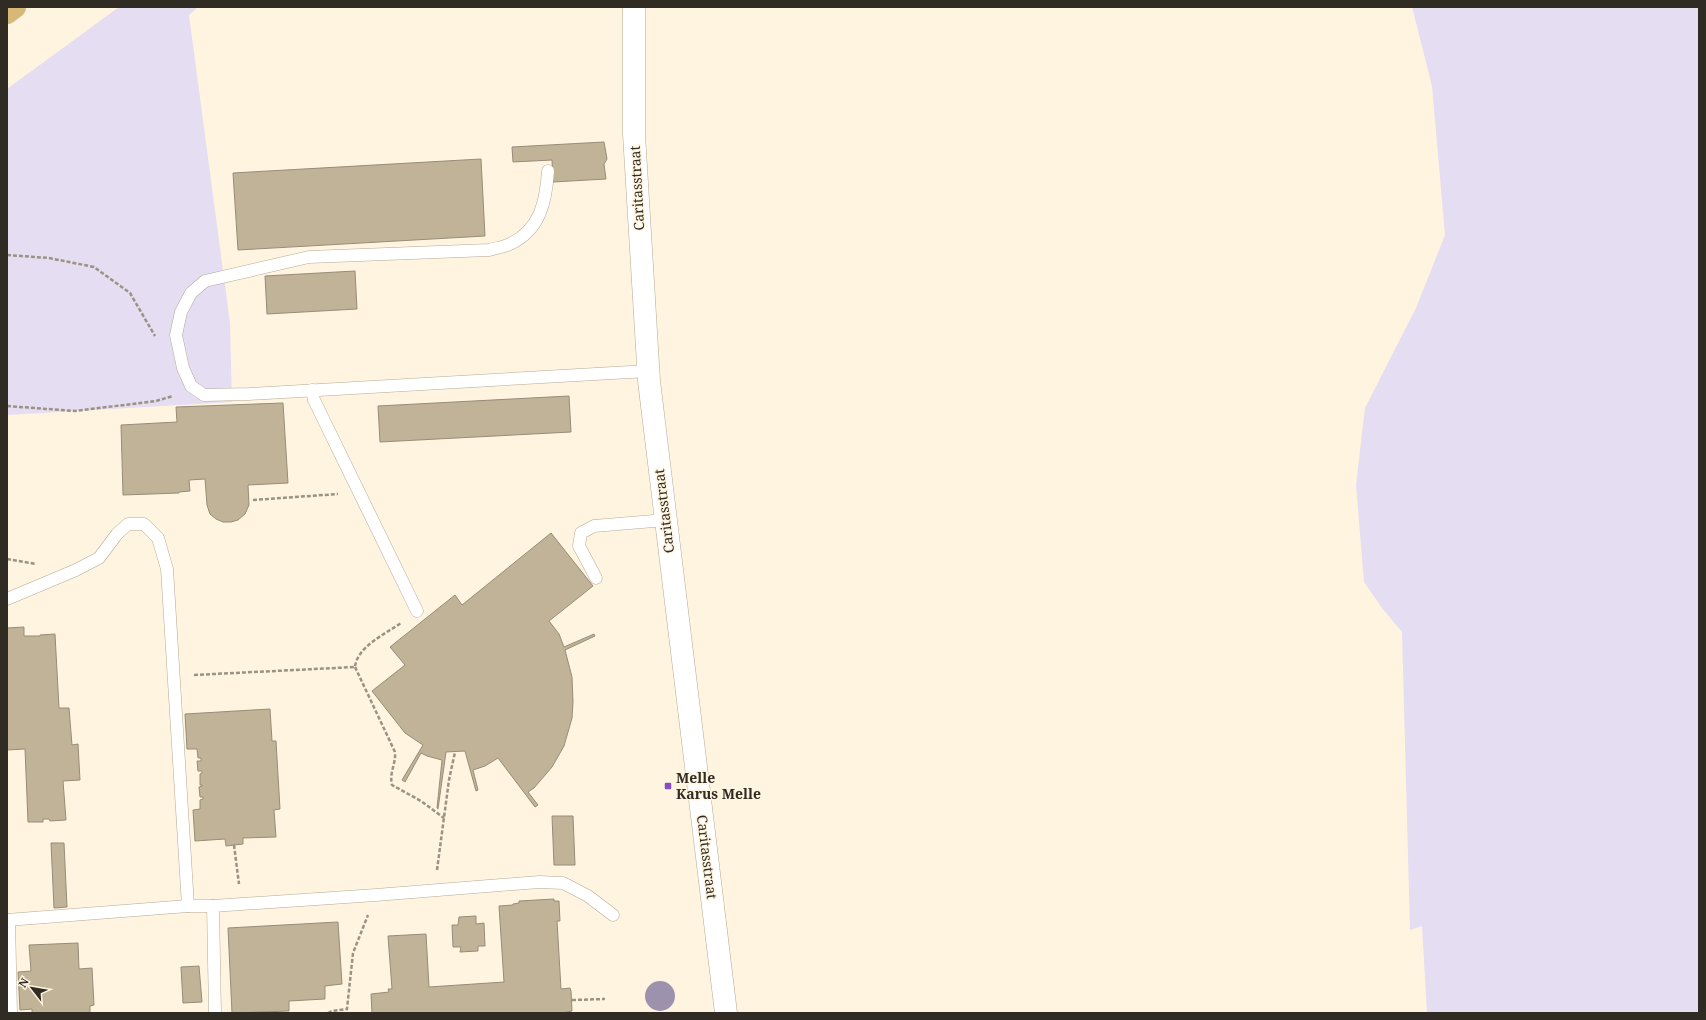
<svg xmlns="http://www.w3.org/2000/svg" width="1706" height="1020" font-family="'Noto Serif',serif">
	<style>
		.green { fill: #e5ddf2 }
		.water { fill: #9d92ad }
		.building { fill: #c1b397; stroke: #968c78 }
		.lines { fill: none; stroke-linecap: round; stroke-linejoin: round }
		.service-casing { stroke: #b4aa96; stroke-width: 13 }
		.minor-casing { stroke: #b4aa96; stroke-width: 23 }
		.motorway-casing { stroke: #e6e6e5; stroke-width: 23 }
		.path { stroke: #9a9384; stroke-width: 2.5; stroke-dasharray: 4 2; stroke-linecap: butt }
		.service { stroke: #fff; stroke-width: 12 }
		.minor { stroke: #fff; stroke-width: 22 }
		.motorway { stroke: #d8b877; stroke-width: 22 }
		.poi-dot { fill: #874cc2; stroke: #fff4df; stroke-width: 1.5 }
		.labels { text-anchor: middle; stroke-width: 3; stroke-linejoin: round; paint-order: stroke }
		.street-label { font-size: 14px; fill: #302c24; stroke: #fff4df }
		.poi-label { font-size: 14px; font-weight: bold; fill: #302c24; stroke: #fff4df; text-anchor: start }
	</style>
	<rect width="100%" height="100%" fill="#fff4df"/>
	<!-- green -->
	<g class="green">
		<polygon points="119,7 198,7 189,15 230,323 232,402 7,415 7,89"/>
		<polygon points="1412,7 1699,7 1699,1013 1427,1013 1422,926 1410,930 1402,632 1382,608 1364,582 1356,485 1365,408 1416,308 1445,235 1432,86"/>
	</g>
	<!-- water -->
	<circle class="water" cx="660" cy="996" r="15"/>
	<!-- building -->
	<g class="building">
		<polygon points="604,142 607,159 604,164 606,179 553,182 552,160 513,162 512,147"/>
		<polygon points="481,159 485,236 238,250 233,173"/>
		<polygon points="355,271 357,309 267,314 265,276"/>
		<polygon points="569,396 571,432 380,442 378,406"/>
		<polygon points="283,403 288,483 248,485 249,505 245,514 238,520 231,522 223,522 216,519 210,514 207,505 205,479 189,480 190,491 179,492 179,493 123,495 121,425 177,422 176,407"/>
		<polygon points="551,533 593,586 549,621 559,634 564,647 594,634 595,636 565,650 572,677 573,702 572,718 564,746 552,767 534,788 528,792 538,805 535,807 498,758 485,766 473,770 478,790 476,791 465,751 446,752 438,809 437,808 442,760 427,756 421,753 405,782 402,780 423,745 405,733 372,691 405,665 390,647 455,595 462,605"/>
		<polygon points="24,627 24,636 40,636 40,635 55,634 59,708 69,708 72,745 78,744 80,780 63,781 66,820 50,821 49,819 43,819 43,822 28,822 25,749 7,750 7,628"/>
		<polygon points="270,709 272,741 276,741 280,809 274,810 276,837 243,838 243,844 226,846 225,839 195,841 193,810 200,809 200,800 203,799 203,797 200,797 199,787 202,786 202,785 200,785 200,774 202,773 202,771 198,771 197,761 201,761 201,758 198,758 197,749 187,749 185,714"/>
		<polygon points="552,816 573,816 575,865 554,865"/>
		<polygon points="51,843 64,843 67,907 54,908"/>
		<polygon points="554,899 554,901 559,901 560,921 557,921 561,989 570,988 571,991 572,1011 562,1013 372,1013 371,994 389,992 388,989 392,989 388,936 426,934 429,987 504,982 499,906 513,905 513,904 519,903 519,901"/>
		<polygon points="476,916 476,924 484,923 485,946 478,946 478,951 460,952 461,947 453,947 452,925 458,925 459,917"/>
		<polygon points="338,922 342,984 325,986 325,999 289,1001 289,1011 232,1013 228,928"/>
		<polygon points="78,943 79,969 92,968 94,1005 90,1006 90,1013 32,1013 32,1009 20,1010 18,972 31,971 29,945"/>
		<polygon points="199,966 202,1002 183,1003 181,967"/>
	</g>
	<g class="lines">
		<defs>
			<g id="service">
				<path d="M 548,171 C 546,202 540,230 510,244 C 504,247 496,248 489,250 L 309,257 L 205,281 L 191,293 L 181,312 L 176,335 L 183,368 L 191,386 L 204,395 L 249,394 L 648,371"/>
				<polyline points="312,390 314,400 417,611"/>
				<polyline points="596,578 579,546 581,533 594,526 666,520"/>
				<polyline points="7,599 76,570 99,558 117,534 128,524 144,524 158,538 167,569 188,906"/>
				<polyline points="7,920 188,906 213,906"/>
				<polyline points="9,920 11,1013"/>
				<polyline points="215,1013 213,906 376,895 539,882 563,883 588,896 613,915"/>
			</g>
			<polyline id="minor" points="634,7 634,134 649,381 726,1013"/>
			<polyline id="motorway" points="7,13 15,7"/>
		</defs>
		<!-- service casing -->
		<use href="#service" class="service-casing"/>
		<!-- minor casing -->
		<use href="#minor" class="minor-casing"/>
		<!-- motorway casing -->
		<use href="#motorway" class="motorway-casing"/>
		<!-- path -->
		<g class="path">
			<polyline points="7,255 49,258 94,267 130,293 155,336"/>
			<polyline points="7,406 75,411 156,401 173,396"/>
			<polyline points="253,500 338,494"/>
			<polyline points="7,559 36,564"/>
			<path d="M 355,667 L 395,752 C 396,764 389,773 392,785 L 421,801 L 444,818"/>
			<path d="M 194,675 L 355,667 C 357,647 385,634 401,623"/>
			<polyline points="234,845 239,884"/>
			<polyline points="437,870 449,780 455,752"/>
			<polyline points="572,1000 605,999"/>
			<polyline points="328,1013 332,1011 347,1009 353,953 368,915"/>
		</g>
		<!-- service -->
		<use href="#service" class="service"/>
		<!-- minor -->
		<use href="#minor" class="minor"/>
		<!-- motorway -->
		<use href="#motorway" class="motorway"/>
	</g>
	<!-- markers -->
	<rect class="poi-dot" x="664" y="782" width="8" height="8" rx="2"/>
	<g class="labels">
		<!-- street labels -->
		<g class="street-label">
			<text transform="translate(637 188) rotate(-93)" y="5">Caritasstraat</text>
			<text transform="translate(664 511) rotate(-97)" y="5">Caritasstraat</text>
			<text transform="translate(707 857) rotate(83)" y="5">Caritasstraat</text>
		</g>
		<!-- poi labels -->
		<g class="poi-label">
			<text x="676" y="783">Melle<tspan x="676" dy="16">Karus Melle</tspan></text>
		</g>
	</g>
	<!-- border -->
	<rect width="1706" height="1020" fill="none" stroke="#302c24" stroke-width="16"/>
	<!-- north arrow -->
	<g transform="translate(32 988) rotate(301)" stroke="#fff4df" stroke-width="3" paint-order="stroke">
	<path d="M0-3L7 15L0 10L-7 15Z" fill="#302c24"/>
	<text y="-6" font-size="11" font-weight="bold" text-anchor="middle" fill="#302c24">N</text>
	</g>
</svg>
